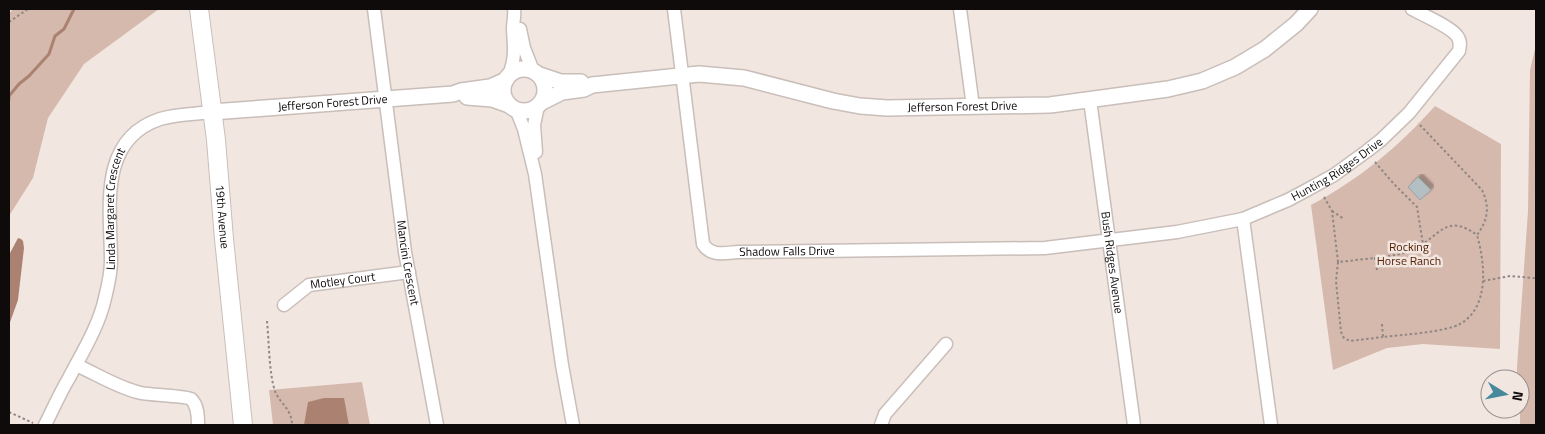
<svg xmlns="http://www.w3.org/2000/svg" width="1545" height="434" font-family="'Titillium Web',sans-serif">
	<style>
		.green { fill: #d6b9ad }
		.water { fill: #ab8271 }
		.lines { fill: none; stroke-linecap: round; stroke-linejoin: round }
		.stream { stroke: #ab8271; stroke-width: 3 }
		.building { fill: #b4bfc3; stroke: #98a3a6; filter: url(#shadow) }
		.minor-casing { stroke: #c9beb9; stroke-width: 15 }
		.tertiary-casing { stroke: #c9beb9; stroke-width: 18 }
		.secondary-casing { stroke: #c9beb9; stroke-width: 20 }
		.path { stroke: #908784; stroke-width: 2; stroke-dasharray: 2.5 2.5; stroke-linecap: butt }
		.minor { stroke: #fff; stroke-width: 12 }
		.tertiary { stroke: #fff; stroke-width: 15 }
		.secondary { stroke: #fff; stroke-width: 18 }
		.labels { text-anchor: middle; stroke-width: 5; stroke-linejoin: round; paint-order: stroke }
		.street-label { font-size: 12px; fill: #0f0b0a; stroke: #f2e6e1 }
		.park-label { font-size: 12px; fill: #562105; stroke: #f2e6e1 }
	</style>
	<defs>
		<filter id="shadow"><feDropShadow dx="4" dy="-4" stdDeviation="1" flood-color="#0004"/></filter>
	</defs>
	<rect width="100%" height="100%" fill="#f2e6e1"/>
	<!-- green -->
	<g class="green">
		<polygon points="13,9 159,9 84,64 48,118 33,178 9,216 9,14"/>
		<polygon points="1536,45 1536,425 1520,425 1520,379 1517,379 1517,367 1528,211 1530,70"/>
		<path d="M 1435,106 L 1501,144 L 1500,349 L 1423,344 L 1387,348 L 1333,370 L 1311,205 C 1361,178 1397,148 1435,106 Z"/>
		<polygon points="362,382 370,425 273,425 269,390"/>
	</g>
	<!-- water -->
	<g class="water">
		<polygon points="18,238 21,239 23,241 24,248 18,300 9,325 9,255"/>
		<polygon points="324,398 344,398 349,425 304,425 308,402"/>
	</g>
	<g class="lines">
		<!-- stream -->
		<polyline class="stream" points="9,99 9,96 19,84 29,76 49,54 55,36 64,29 74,9"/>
	</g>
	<!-- building -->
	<polygon class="building" points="1418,177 1431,190 1420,200 1408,187"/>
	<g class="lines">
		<defs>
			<g id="minor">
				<path id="s1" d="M 374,9 L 405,252 L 437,425"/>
				<path id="s2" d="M 674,9 L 703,244 C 711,257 725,253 738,252 L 1045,248 L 1177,232 L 1243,219 L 1288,200 L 1305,191 L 1334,175 L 1367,151 L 1381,140 L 1409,113 L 1459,51 C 1460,46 1461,41 1457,36 C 1451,27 1423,15 1412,9"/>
				<polyline points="960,9 973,107"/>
				<polyline points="520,29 524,48 533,71"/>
				<path d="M 509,75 C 516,56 514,48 513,29 C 513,22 515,15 514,9"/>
				<path id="s3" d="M 1090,100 L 1134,425"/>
				<polyline points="516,109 524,129 535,174 562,365 573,425"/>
				<polyline points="536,152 534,125 538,106"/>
				<polyline points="1243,219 1271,425"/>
				<path id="s4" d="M 284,305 L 309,285 L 409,272"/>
				<path d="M 76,365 C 97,374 118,388 141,393 C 151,395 186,396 191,399 C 198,405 198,417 198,425"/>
				<path id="s5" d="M 45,425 C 53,409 60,393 69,378 C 82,353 99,326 105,298 C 108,286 111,274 111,261 C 111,210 97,140 160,119 C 176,114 195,114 212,112"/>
				<polyline points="881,425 885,414 946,344"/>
			</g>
			<g id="tertiary">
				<circle cx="524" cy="90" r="21"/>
				<polyline points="540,75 561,82 581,82"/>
				<polyline points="467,97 492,99 509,105"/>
				<path id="s6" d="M 542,102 L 562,92 L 584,89 L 592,85 L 699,74 L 744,78 L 833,101 L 860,106 L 887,108 L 1050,105 L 1168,89 L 1202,81 L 1235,67 L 1265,49 L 1296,24 L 1310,9"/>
				<path id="s7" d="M 212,112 L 453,94 L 461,91 L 490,87 L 506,80"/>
			</g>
			<g id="secondary">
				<path id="s8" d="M 199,9 L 216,140 L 224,239 L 243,425"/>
			</g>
		</defs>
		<!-- minor casing -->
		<use href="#minor" class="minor-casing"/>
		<!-- tertiary casing -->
		<use href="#tertiary" class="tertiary-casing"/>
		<!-- secondary casing -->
		<use href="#secondary" class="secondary-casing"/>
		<!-- path -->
		<g class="path">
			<polyline points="9,22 28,9"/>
			<polyline points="1375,162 1393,183 1417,207 1423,244"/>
			<polyline points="1324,197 1332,211 1338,262 1375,258"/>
			<polyline points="1332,211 1344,219"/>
			<polyline points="1338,262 1336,281 1341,332 1344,338 1350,341 1383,337"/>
			<path d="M 1377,270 L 1375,258 C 1389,256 1402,255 1414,249 C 1440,237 1445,212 1477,235 C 1488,220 1490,207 1482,190 L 1418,123"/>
			<polyline points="1483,281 1510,276 1534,278 1536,281"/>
			<path d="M 267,321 C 269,341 269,374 275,391 C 280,404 292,409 292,425"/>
			<path d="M 1382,324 L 1383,337 C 1402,335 1445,332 1460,324 C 1490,307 1485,263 1477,235"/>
			<polyline points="9,412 33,423"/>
		</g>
		<!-- minor -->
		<use href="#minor" class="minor"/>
		<!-- tertiary -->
		<use href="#tertiary" class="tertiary"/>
		<!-- secondary -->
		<use href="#secondary" class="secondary"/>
	</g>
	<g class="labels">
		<!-- street labels -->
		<g class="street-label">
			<text dy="4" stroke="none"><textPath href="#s7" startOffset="121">Jefferson Forest Drive</textPath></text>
			<text dy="4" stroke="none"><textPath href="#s6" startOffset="428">Jefferson Forest Drive</textPath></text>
			<text dy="4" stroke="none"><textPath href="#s2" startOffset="889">Hunting Ridges Drive</textPath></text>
			<text dy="4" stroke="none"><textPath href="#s5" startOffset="231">Linda Margaret Crescent</textPath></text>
			<text dy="4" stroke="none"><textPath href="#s8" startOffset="209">19th Avenue</textPath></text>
			<text dy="4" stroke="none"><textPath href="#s2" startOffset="324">Shadow Falls Drive</textPath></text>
			<text dy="4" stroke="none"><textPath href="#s1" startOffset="256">Mancini Crescent</textPath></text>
			<text dy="4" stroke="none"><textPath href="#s3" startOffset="164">Bush Ridges Avenue</textPath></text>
			<text dy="4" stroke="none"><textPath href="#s4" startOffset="66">Motley Court</textPath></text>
		</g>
		<!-- park labels -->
		<g class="park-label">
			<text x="1409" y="251">Rocking<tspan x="1409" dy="14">Horse Ranch</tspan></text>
		</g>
	</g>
	<!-- border -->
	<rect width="1545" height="434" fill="none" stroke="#0f0b0a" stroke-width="20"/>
	<!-- north arrow -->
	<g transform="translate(1505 394) rotate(100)"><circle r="24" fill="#f2e6e1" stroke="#978e8b"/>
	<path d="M0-4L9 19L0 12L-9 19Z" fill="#46899a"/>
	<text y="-8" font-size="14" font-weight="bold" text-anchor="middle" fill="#0f0b0a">N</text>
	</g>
</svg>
